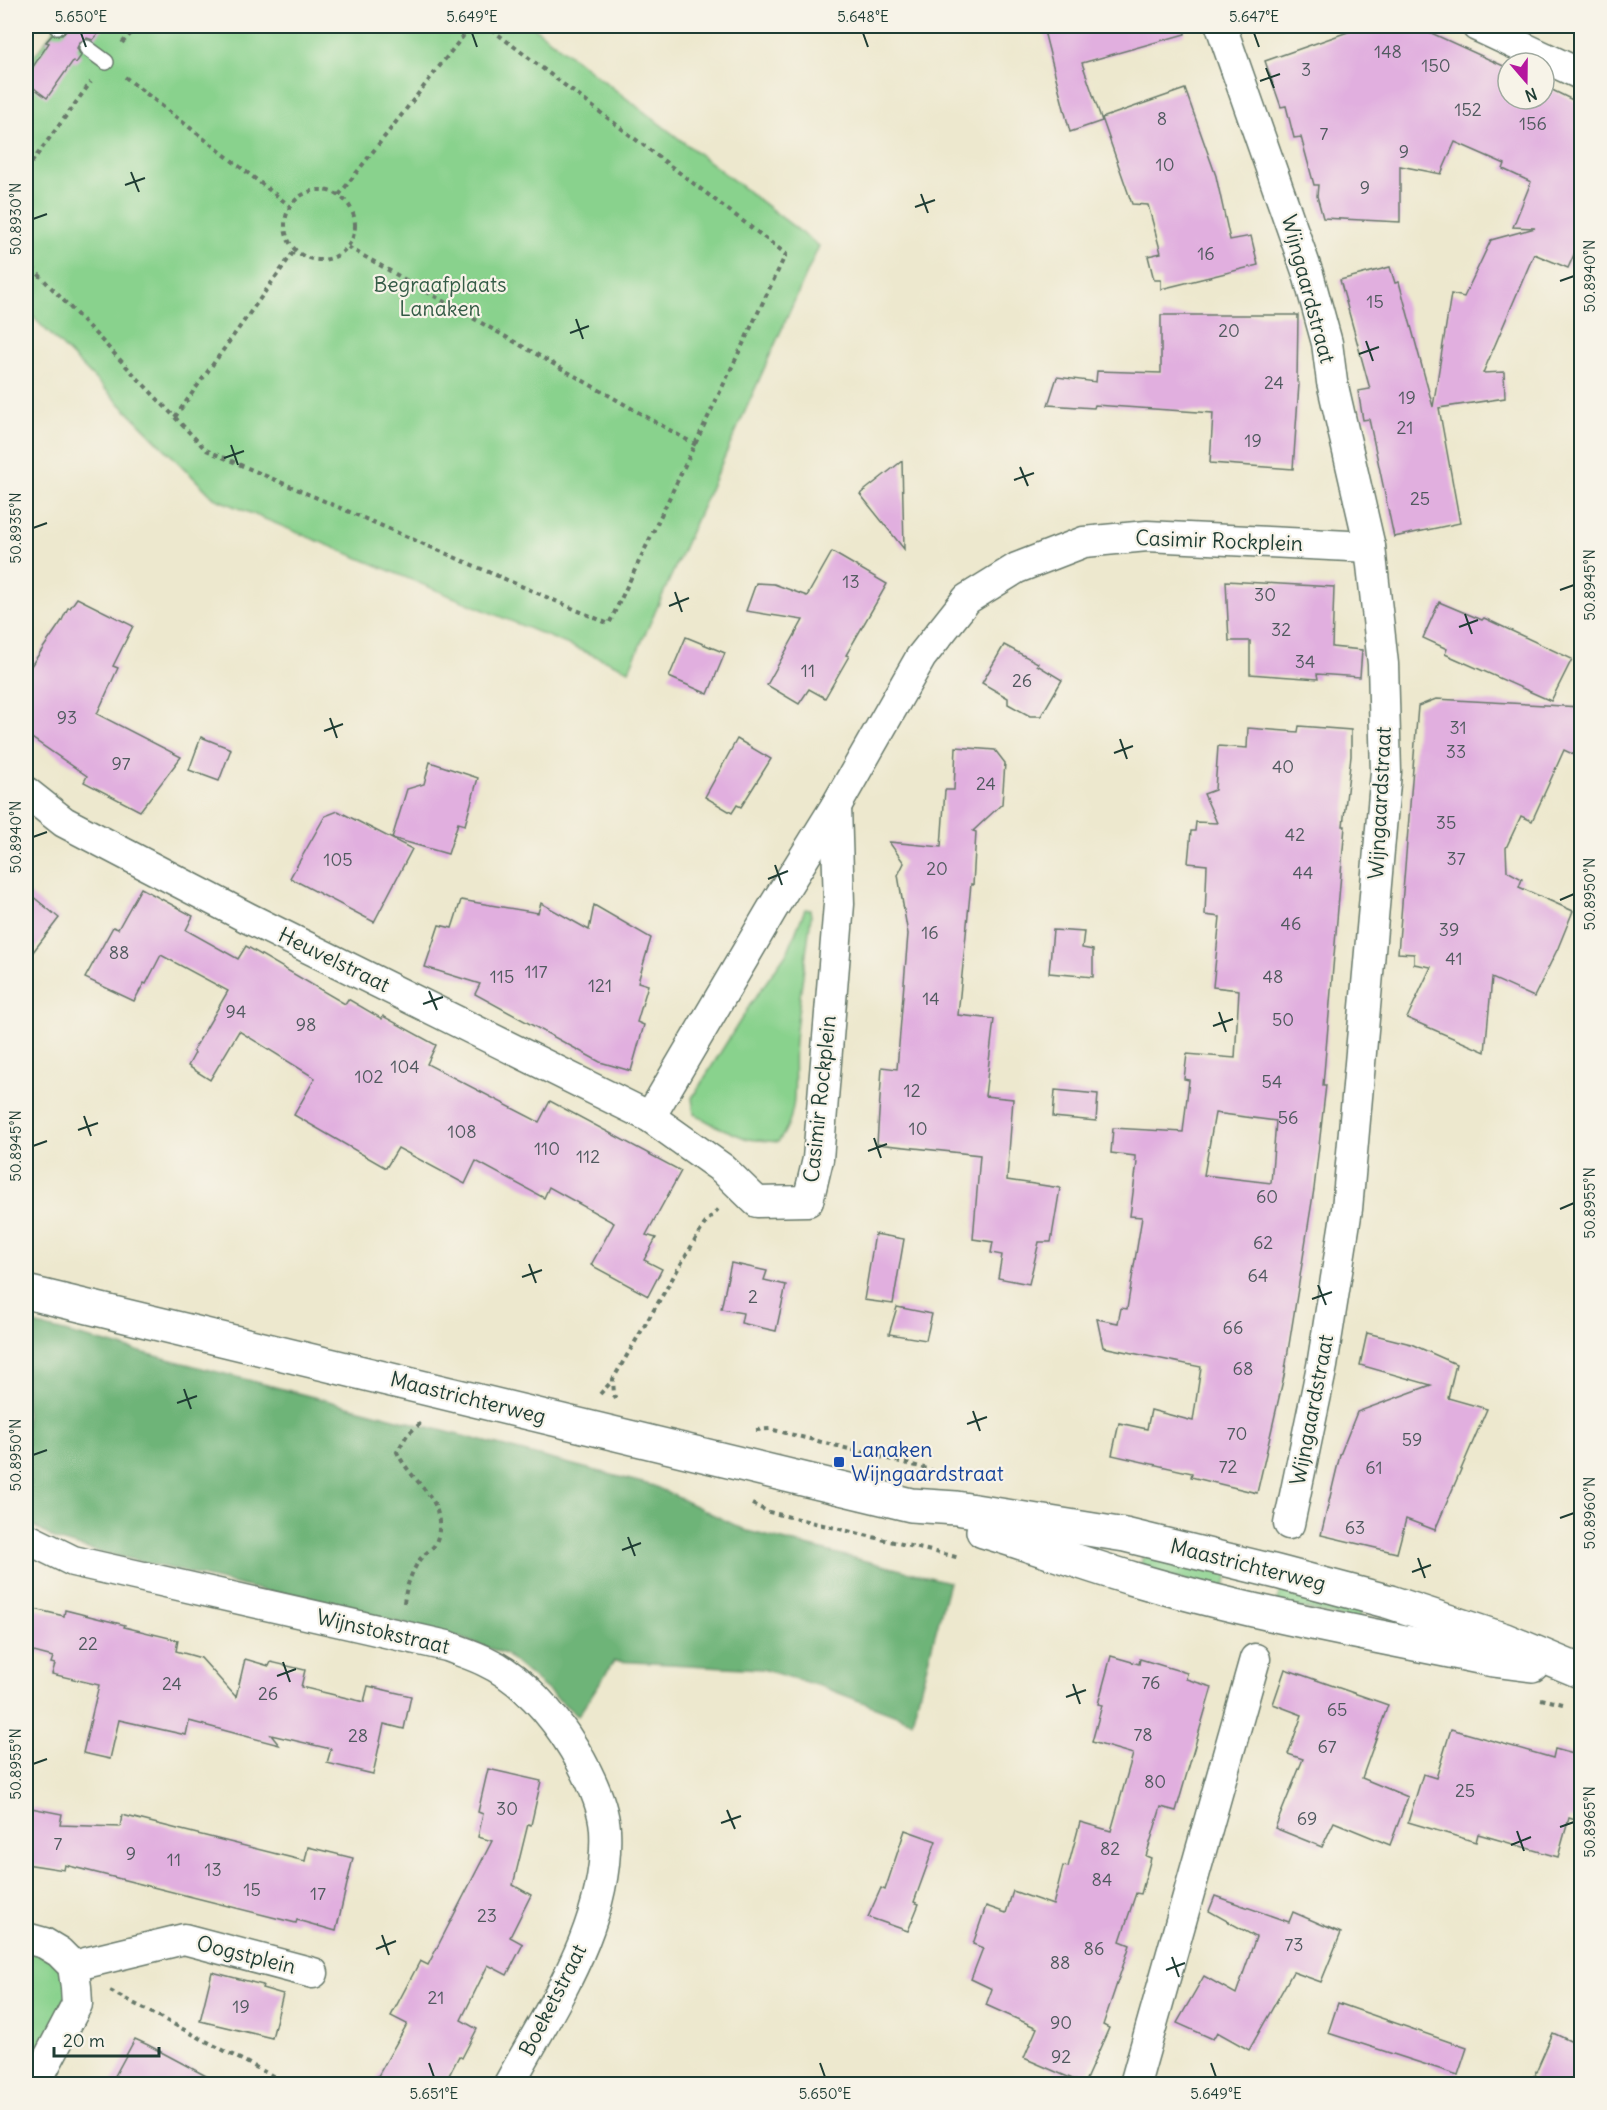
<svg xmlns="http://www.w3.org/2000/svg" width="1607" height="2110" font-family="Delius,sans-serif">
	<style>
		.green { fill: #89d28d; stroke: #548860; stroke-width: 1.5 }
		.forest { fill: #6eb478; stroke: #467856; stroke-width: 1.5 }
		.building { fill: #e1afdf; fill-rule: evenodd }
		.lines { fill: none; stroke-linecap: round; stroke-linejoin: round }
		.service-casing { stroke: #67796a; stroke-width: 18 }
		.minor-casing { stroke: #67796a; stroke-width: 33 }
		.secondary-casing { stroke: #67796a; stroke-width: 36 }
		.path { stroke: #67796a; stroke-width: 4; stroke-dasharray: 4.5 4.5; stroke-linecap: butt }
		.service { stroke: #fff; stroke-width: 15 }
		.minor { stroke: #fff; stroke-width: 30 }
		.secondary { stroke: #fff; stroke-width: 33 }
		.ticks { fill: none; stroke: #1f3d34; stroke-width: 2 }
		.transit-dot { fill: #1a4fb4; stroke: #f7f3e8; stroke-width: 2 }
		.labels { text-anchor: middle; stroke-width: 4.5; stroke-linejoin: round; paint-order: stroke }
		.number-label { font-size: 18px; fill: #505a5f }
		.park-label { font-size: 21px; fill: #345b46; stroke: #f7f3e8 }
		.street-label { font-size: 21px; fill: #1f3d34; stroke: #f7f3e8 }
		.transit-label { font-size: 21px; fill: #164399; stroke: #f7f3e8; text-anchor: start }
		.neatline { fill: none; stroke: #1f3d34; stroke-width: 2 }
		.ticks-label { font-size: 15px; text-anchor: middle; fill: #1f3d34 }
	</style>
	<rect width="100%" height="100%" fill="#f7f3e8"/>
	<filter id="ink" filterUnits="userSpaceOnUse"><feTurbulence type="fractalNoise" baseFrequency=".0167" numOctaves="2"/><feDisplacementMap in="SourceGraphic" scale="12" xChannelSelector="R" yChannelSelector="G"/><feConvolveMatrix kernelMatrix="1 2 1 2 8 2 1 2 1" color-interpolation-filters="sRGB"/></filter>
	<filter id="wash" filterUnits="userSpaceOnUse"><feTurbulence type="fractalNoise" baseFrequency=".008" numOctaves="4" result="noise"/><feDisplacementMap in="SourceGraphic" scale="24" xChannelSelector="R" yChannelSelector="G"/><feGaussianBlur stdDeviation="1.35" result="paint"/><feColorMatrix in="noise" values="0 0 0 0 0 0 0 0 0 0 0 0 0 0 0 0 0 1.4 0 .05"/><feComposite in="paint" operator="in"/></filter>
	<g filter="url(#wash)">
		<rect width="100%" height="100%" fill="#ede8ce"/>
		<!-- green -->
		<g class="green">
			<polygon points="57,26 532,26 819,246 629,670 214,498 26,310 26,92 29,87 26,84 26,67"/>
			<path d="M 805,909 L 810,910 L 811,916 C 806,957 799,998 795,1040 C 792,1075 802,1112 778,1142 L 747,1139 L 716,1126 L 694,1114 L 692,1098 L 750,1005 L 788,951 Z"/>
			<polygon points="1144,1551 1229,1570 1224,1590 1140,1570"/>
			<polygon points="1282,1583 1363,1603 1359,1622 1277,1602"/>
			<polygon points="26,1947 56,1957 70,1988 26,2080"/>
		</g>
		<!-- forest -->
		<polygon class="forest" points="26,1322 654,1486 747,1531 949,1582 912,1721 823,1687 762,1669 614,1661 578,1716 505,1654 454,1636 88,1549 56,1540 26,1521"/>
		<g id="blocks">
			<!-- building -->
			<g class="building">
				<polygon points="68,26 105,26 93,40 87,38 80,42 77,48 81,56 76,63 73,61 47,98 26,82 26,77 49,43 46,42 52,35 62,35 66,31"/>
				<polygon points="1065,26 1184,26 1185,34 1082,63 1102,121 1070,132 1044,31"/>
				<polygon points="1365,26 1416,26 1508,68 1508,99 1544,99 1544,86 1581,104 1581,239 1568,268 1534,254 1483,373 1504,372 1505,398 1439,408 1460,523 1394,537 1369,419 1363,420 1358,391 1370,389 1340,280 1390,267 1395,283 1399,282 1433,407 1451,294 1464,297 1491,240 1535,228 1513,227 1531,182 1503,169 1505,164 1455,142 1441,174 1400,166 1400,222 1323,218 1317,196 1318,185 1314,185 1301,137 1294,138 1286,106 1281,107 1265,61"/>
				<polygon points="1185,89 1216,176 1230,240 1251,236 1258,265 1161,289 1161,280 1154,280 1148,256 1161,253 1148,205 1132,204 1102,118"/>
				<polygon points="1161,315 1298,315 1297,382 1299,384 1293,469 1210,463 1213,413 1095,405 1094,408 1048,405 1057,377 1096,382 1097,371 1161,373"/>
				<polygon points="902,461 904,549 860,494"/>
				<polygon points="832,552 887,584 846,655 849,656 825,698 809,689 799,704 767,685 803,620 746,611 756,583 774,584 807,596"/>
				<polygon points="1226,581 1334,587 1332,647 1362,650 1360,677 1317,674 1318,679 1250,674 1250,641 1229,641"/>
				<polygon points="77,598 133,626 113,666 118,668 97,714 181,757 140,811 84,782 87,776 26,734 26,673 61,622 68,608 70,608"/>
				<polygon points="1439,602 1482,620 1484,618 1572,659 1551,701 1445,654 1447,649 1423,638"/>
				<polygon points="686,637 725,653 708,694 669,677"/>
				<polygon points="1004,645 1038,663 1037,665 1062,680 1041,716 1030,716 1008,704 1008,698 982,683"/>
				<polygon points="1436,699 1581,707 1581,758 1564,750 1532,821 1521,816 1506,848 1507,871 1522,879 1519,887 1573,911 1558,948 1534,997 1492,978 1485,1052 1407,1018 1431,967 1414,964 1414,954 1398,953 1418,706"/>
				<path d="M 1299,726 L 1351,730 L 1351,756 L 1343,826 L 1345,826 L 1323,1085 L 1326,1085 L 1314,1189 L 1284,1376 L 1257,1493 L 1191,1477 L 1192,1473 L 1112,1455 L 1119,1423 L 1147,1429 L 1151,1410 L 1193,1421 L 1201,1367 L 1103,1347 L 1097,1319 L 1118,1323 L 1121,1308 L 1127,1309 L 1142,1217 L 1130,1216 L 1137,1162 L 1135,1161 L 1135,1156 L 1111,1153 L 1113,1128 L 1183,1132 L 1189,1080 L 1184,1079 L 1187,1054 L 1235,1058 L 1239,990 L 1213,987 L 1220,917 L 1205,915 L 1207,865 L 1188,863 L 1191,831 L 1195,831 L 1196,822 L 1217,823 L 1204,794 L 1215,790 L 1218,746 L 1247,748 L 1248,728 L 1298,732 ZM 1215,1113 L 1276,1121 L 1271,1183 L 1204,1175 Z"/>
				<polygon points="201,737 231,749 219,781 189,770"/>
				<polygon points="737,739 771,759 741,807 737,805 732,813 705,797"/>
				<polygon points="956,747 995,750 1005,763 1002,804 973,831 976,832 973,885 971,884 958,1015 994,1019 985,1096 1013,1099 1007,1180 1060,1188 1051,1242 1039,1242 1029,1284 998,1278 1002,1255 991,1253 993,1242 973,1239 980,1155 877,1144 882,1067 897,1069 908,934 898,875 904,863 889,842 941,847 945,790 954,790"/>
				<polygon points="430,762 478,778 465,825 458,823 448,854 392,838 407,789 424,784"/>
				<polygon points="338,811 412,849 374,922 290,878 325,816"/>
				<polygon points="141,888 193,916 186,930 238,959 246,946 345,1004 348,999 382,1019 383,1016 436,1045 427,1064 539,1122 550,1101 681,1171 646,1235 656,1238 644,1260 662,1269 648,1296 591,1265 614,1223 549,1187 544,1198 476,1161 465,1184 398,1148 386,1168 294,1115 315,1078 239,1031 210,1080 188,1066 195,1053 193,1051 228,991 161,955 146,984 144,983 134,1001 85,978 113,927 118,929"/>
				<polygon points="26,891 59,918 26,961"/>
				<polygon points="461,900 538,913 541,903 589,930 594,905 651,938 638,982 648,985 637,1022 644,1025 631,1071 600,1062 475,994 480,984 425,967 439,925 452,928"/>
				<polygon points="1053,930 1084,932 1082,948 1093,950 1093,977 1049,973"/>
				<polygon points="1055,1090 1098,1094 1096,1121 1053,1117"/>
				<polygon points="875,1234 904,1239 893,1304 864,1300"/>
				<polygon points="731,1263 767,1271 764,1280 786,1285 776,1331 741,1323 743,1313 721,1309"/>
				<polygon points="897,1307 932,1314 926,1340 889,1334"/>
				<polygon points="1367,1333 1411,1344 1456,1364 1448,1398 1487,1409 1435,1530 1406,1519 1397,1553 1321,1535 1340,1455 1357,1412 1431,1385 1360,1365"/>
				<polygon points="26,1607 64,1616 65,1610 125,1625 124,1627 178,1640 176,1651 201,1658 236,1697 245,1659 269,1666 271,1662 305,1670 301,1687 364,1702 368,1686 411,1696 404,1729 384,1724 373,1774 327,1763 331,1749 271,1735 279,1745 189,1721 186,1735 119,1720 110,1759 83,1753 99,1685 52,1674 55,1664 51,1663 53,1657 26,1650"/>
				<polygon points="1111,1656 1139,1664 1140,1659 1187,1673 1186,1679 1212,1687 1176,1811 1161,1807 1146,1856 1151,1858 1141,1894 1136,1893 1120,1941 1130,1945 1103,2025 1109,2028 1084,2084 1024,2058 1037,2028 986,2005 992,1989 971,1979 983,1948 973,1944 986,1906 1006,1913 1013,1891 1053,1905 1063,1866 1068,1867 1080,1822 1111,1831 1133,1754 1092,1742 1102,1705 1098,1704"/>
				<polygon points="1285,1669 1388,1705 1362,1778 1408,1797 1390,1845 1334,1822 1322,1847 1275,1828 1303,1759 1288,1754 1302,1715 1273,1704"/>
				<polygon points="1451,1729 1553,1758 1555,1749 1581,1756 1581,1822 1569,1818 1558,1857 1478,1834 1476,1842 1408,1822 1423,1774 1436,1778"/>
				<polygon points="488,1769 541,1781 531,1825 528,1824 513,1885 531,1895 510,1937 523,1944 507,1975 488,1965 461,2020 477,2029 462,2058 459,2056 444,2085 373,2085 407,2024 391,2016 420,1961 428,1965 492,1841 478,1837 483,1814 478,1812"/>
				<polygon points="26,1807 62,1814 60,1825 120,1827 122,1815 305,1861 308,1847 353,1858 336,1931 297,1920 296,1923 65,1865 64,1870 26,1864"/>
				<polygon points="905,1830 936,1841 914,1902 919,1904 908,1931 868,1917 881,1888 885,1890"/>
				<polygon points="1215,1896 1289,1922 1293,1912 1341,1933 1321,1982 1293,1972 1249,2050 1217,2032 1213,2039 1177,2023 1204,1976 1236,1994 1256,1937 1209,1911"/>
				<polygon points="212,1972 263,1985 262,1988 283,1994 272,2038 200,2021"/>
				<polygon points="1338,2003 1467,2048 1458,2075 1328,2033"/>
				<polygon points="1553,2033 1581,2046 1581,2058 1570,2085 1530,2085"/>
				<polygon points="135,2039 148,2045 223,2085 110,2085"/>
			</g>
		</g>
	</g>
	<g filter="url(#ink)">
		<use href="#blocks" fill-opacity="0" stroke="#67796a" stroke-width="1.5"/>
		<g class="lines">
			<defs>
				<g id="service">
					<polyline points="56,26 58,26"/>
					<polyline points="87,48 106,62"/>
				</g>
				<g id="minor">
					<polyline points="1221,26 1308,274 1327,343 1332,382 1370,547 1383,664 1386,772 1347,1209 1322,1366 1289,1524"/>
					<polyline points="1477,26 1582,75"/>
					<polyline points="26,792 64,822 248,918 650,1117 723,1169 757,1202 808,1201 818,1159 839,904 836,806"/>
					<polyline points="650,1117 774,906 836,806 921,657 967,599 1017,568 1084,542 1147,536 1370,547"/>
					<path d="M 26,1538 L 73,1561 L 447,1646 C 460,1651 473,1655 485,1661 C 522,1678 553,1714 574,1749 C 587,1771 603,1803 605,1829 C 610,1923 552,2005 509,2084"/>
					<polyline points="26,1938 44,1943 59,1952 73,1966 76,1987 77,2004 35,2084"/>
					<polyline points="73,1966 184,1939 313,1973"/>
					<polyline points="1135,2084 1255,1659"/>
				</g>
				<g id="secondary">
					<polyline points="26,1292 911,1505 956,1508 1125,1535 1277,1572 1390,1602 1505,1640 1582,1672"/>
					<path d="M 983,1531 C 1034,1546 1083,1564 1134,1579 C 1252,1614 1374,1635 1493,1660 L 1532,1665"/>
				</g>
			</defs>
			<!-- service casing -->
			<use href="#service" class="service-casing"/>
			<!-- minor casing -->
			<use href="#minor" class="minor-casing"/>
			<!-- secondary casing -->
			<use href="#secondary" class="secondary-casing"/>
			<!-- path -->
			<g class="path">
				<polyline points="122,43 138,26"/>
				<polyline points="125,77 290,206"/>
				<polyline points="26,170 91,82"/>
				<circle cx="320" cy="225" r="35"/>
				<polyline points="339,195 471,26"/>
				<polyline points="348,247 696,445"/>
				<polyline points="26,261 206,450 609,624 786,254 487,26"/>
				<polyline points="175,417 295,250"/>
				<polyline points="600,1394 613,1380"/>
				<polyline points="616,1399 614,1395 613,1379 704,1225 718,1209"/>
				<polyline points="756,1430 770,1429 932,1470"/>
				<polyline points="752,1504 769,1512 960,1558"/>
				<path d="M 404,1603 C 406,1587 411,1573 420,1559 C 424,1554 430,1551 434,1546 C 442,1534 440,1513 433,1501 C 422,1484 406,1471 397,1452 L 407,1435 L 422,1422"/>
				<polyline points="1541,1699 1563,1704"/>
				<polyline points="110,1991 288,2084"/>
			</g>
			<!-- service -->
			<use href="#service" class="service"/>
			<!-- minor -->
			<use href="#minor" class="minor"/>
			<!-- secondary -->
			<use href="#secondary" class="secondary"/>
		</g>
	</g>
	<!-- ticks -->
	<path class="ticks" d="M 81,33 L 86,47M 472,33 L 477,47M 863,33 L 868,47M 1254,33 L 1259,47M 1266,68 L 1274,88M 1260,81 L 1280,74M 131,172 L 139,192M 125,185 L 145,178M 921,194 L 928,213M 915,207 L 935,200M 33,219 L 47,214M 1560,281 L 1574,276M 576,319 L 583,339M 570,333 L 589,326M 1366,341 L 1373,361M 1359,354 L 1379,347M 231,445 L 238,465M 224,458 L 244,451M 1020,467 L 1028,486M 1014,480 L 1034,473M 33,528 L 47,523M 1560,590 L 1574,585M 675,592 L 682,612M 669,606 L 689,598M 1465,614 L 1472,634M 1459,627 L 1478,620M 330,718 L 337,738M 324,731 L 343,724M 1120,739 L 1127,759M 1114,753 L 1133,746M 33,837 L 47,832M 775,865 L 782,885M 768,879 L 788,871M 1560,900 L 1574,894M 429,991 L 437,1010M 423,1004 L 443,997M 1219,1012 L 1226,1032M 1213,1026 L 1233,1019M 84,1116 L 91,1136M 78,1130 L 98,1123M 874,1138 L 881,1158M 33,1146 L 47,1141M 868,1151 L 887,1144M 1560,1209 L 1574,1203M 529,1264 L 536,1283M 522,1277 L 542,1270M 1318,1285 L 1326,1305M 1312,1299 L 1332,1292M 184,1389 L 191,1409M 177,1403 L 197,1396M 973,1411 L 980,1431M 967,1424 L 987,1417M 33,1455 L 47,1450M 1560,1518 L 1574,1513M 628,1537 L 635,1556M 622,1550 L 641,1543M 1418,1558 L 1425,1578M 1412,1572 L 1431,1565M 283,1662 L 290,1682M 277,1676 L 296,1669M 1073,1684 L 1080,1704M 1066,1697 L 1086,1690M 33,1764 L 47,1759M 727,1810 L 735,1829M 721,1823 L 741,1816M 1560,1827 L 1574,1822M 1517,1831 L 1524,1851M 1511,1845 L 1531,1837M 382,1935 L 389,1955M 376,1949 L 396,1941M 1172,1957 L 1179,1977M 1166,1970 L 1185,1963M 429,2063 L 434,2077M 820,2063 L 825,2077M 1211,2063 L 1216,2077"/>
	<!-- markers -->
	<rect class="transit-dot" x="833" y="1456" width="12" height="12" rx="3"/>
	<g class="labels">
		<!-- number labels -->
		<g class="number-label">
			<text x="1388" y="58">148</text>
			<text x="1436" y="72">150</text>
			<text x="1306" y="76">3</text>
			<text x="1468" y="116">152</text>
			<text x="1162" y="125">8</text>
			<text x="1533" y="130">156</text>
			<text x="1324" y="140">7</text>
			<text x="1404" y="158">9</text>
			<text x="1165" y="171">10</text>
			<text x="1365" y="194">9</text>
			<text x="1206" y="260">16</text>
			<text x="1375" y="308">15</text>
			<text x="1229" y="337">20</text>
			<text x="1274" y="389">24</text>
			<text x="1407" y="404">19</text>
			<text x="1405" y="434">21</text>
			<text x="1253" y="447">19</text>
			<text x="1420" y="505">25</text>
			<text x="851" y="588">13</text>
			<text x="1265" y="601">30</text>
			<text x="1281" y="636">32</text>
			<text x="1305" y="668">34</text>
			<text x="808" y="677">11</text>
			<text x="1022" y="687">26</text>
			<text x="67" y="724">93</text>
			<text x="1458" y="734">31</text>
			<text x="1456" y="758">33</text>
			<text x="121" y="770">97</text>
			<text x="1283" y="773">40</text>
			<text x="986" y="790">24</text>
			<text x="1446" y="829">35</text>
			<text x="1295" y="841">42</text>
			<text x="1456" y="865">37</text>
			<text x="338" y="866">105</text>
			<text x="937" y="875">20</text>
			<text x="1303" y="879">44</text>
			<text x="1291" y="930">46</text>
			<text x="1449" y="936">39</text>
			<text x="930" y="939">16</text>
			<text x="119" y="959">88</text>
			<text x="1454" y="965">41</text>
			<text x="536" y="978">117</text>
			<text x="502" y="983">115</text>
			<text x="1273" y="983">48</text>
			<text x="600" y="992">121</text>
			<text x="931" y="1005">14</text>
			<text x="236" y="1018">94</text>
			<text x="1283" y="1026">50</text>
			<text x="306" y="1031">98</text>
			<text x="405" y="1073">104</text>
			<text x="369" y="1083">102</text>
			<text x="1272" y="1088">54</text>
			<text x="912" y="1097">12</text>
			<text x="1288" y="1124">56</text>
			<text x="918" y="1135">10</text>
			<text x="462" y="1138">108</text>
			<text x="547" y="1155">110</text>
			<text x="588" y="1163">112</text>
			<text x="1267" y="1203">60</text>
			<text x="1263" y="1249">62</text>
			<text x="1258" y="1282">64</text>
			<text x="753" y="1303">2</text>
			<text x="1233" y="1334">66</text>
			<text x="1243" y="1375">68</text>
			<text x="1237" y="1440">70</text>
			<text x="1412" y="1446">59</text>
			<text x="1228" y="1473">72</text>
			<text x="1374" y="1474">61</text>
			<text x="1355" y="1534">63</text>
			<text x="88" y="1650">22</text>
			<text x="1151" y="1689">76</text>
			<text x="172" y="1690">24</text>
			<text x="268" y="1700">26</text>
			<text x="1337" y="1716">65</text>
			<text x="1143" y="1741">78</text>
			<text x="358" y="1742">28</text>
			<text x="1327" y="1753">67</text>
			<text x="1155" y="1788">80</text>
			<text x="1465" y="1797">25</text>
			<text x="507" y="1815">30</text>
			<text x="1307" y="1825">69</text>
			<text x="58" y="1850">7</text>
			<text x="1110" y="1855">82</text>
			<text x="131" y="1860">9</text>
			<text x="174" y="1866">11</text>
			<text x="213" y="1876">13</text>
			<text x="1102" y="1886">84</text>
			<text x="252" y="1896">15</text>
			<text x="318" y="1900">17</text>
			<text x="487" y="1922">23</text>
			<text x="1294" y="1951">73</text>
			<text x="1094" y="1955">86</text>
			<text x="1060" y="1969">88</text>
			<text x="436" y="2004">21</text>
			<text x="241" y="2013">19</text>
			<text x="1061" y="2029">90</text>
			<text x="1061" y="2063">92</text>
		</g>
		<!-- park labels -->
		<g class="park-label">
			<text x="440" y="292">Begraafplaats<tspan x="440" dy="24">Lanaken</tspan></text>
		</g>
		<!-- street labels -->
		<g class="street-label">
			<text transform="translate(1308 289) rotate(75)" y="7">Wijngaardstraat</text>
			<text transform="translate(1219 541) rotate(2)" y="7">Casimir Rockplein</text>
			<text transform="translate(1380 803) rotate(-87)" y="7">Wijngaardstraat</text>
			<text transform="translate(334 960) rotate(26)" y="7">Heuvelstraat</text>
			<text transform="translate(820 1099) rotate(-84)" y="7">Casimir Rockplein</text>
			<text transform="translate(468 1398) rotate(14)" y="7">Maastrichterweg</text>
			<text transform="translate(1312 1410) rotate(-79)" y="7">Wijngaardstraat</text>
			<text transform="translate(1248 1565) rotate(14)" y="7">Maastrichterweg</text>
			<text transform="translate(383 1632) rotate(13)" y="7">Wijnstokstraat</text>
			<text transform="translate(246 1955) rotate(14)" y="7">Oogstplein</text>
			<text transform="translate(553 2000) rotate(-63)" y="7">Boeketstraat</text>
		</g>
		<!-- transit labels -->
		<g class="transit-label">
			<text x="851" y="1457">Lanaken<tspan x="851" dy="24">Wijngaardstraat</tspan></text>
		</g>
	</g>
	<!-- margin -->
	<rect width="1607" height="2110" fill="none" stroke="#f7f3e8" stroke-width="66"/>
	<!-- north arrow -->
	<g transform="translate(1526 81) rotate(160)"><circle r="28" fill="#f7f3e8" stroke="#a1aaa0" stroke-width="1.5"/>
	<path d="M0-4.5L10 22L0 15L-10 22Z" fill="#b5179e"/>
	<text y="-9" font-size="16" font-weight="bold" text-anchor="middle" fill="#1f3d34">N</text>
	</g>
	<!-- scale -->
	<path d="M54 2047v9h105v-9" fill="none" stroke="#1f3d34" stroke-width="3"/>
	<text x="63" y="2047" font-size="18" fill="#1f3d34" stroke="#f7f3e8" stroke-width="4.5" paint-order="stroke">20 m</text>
	<rect x="33" y="33" width="1541" height="2044" class="neatline"/>
	<g class="ticks-label">
		<text x="81" y="22">5.650°E</text>
		<text x="472" y="22">5.649°E</text>
		<text x="863" y="22">5.648°E</text>
		<text x="1254" y="22">5.647°E</text>
		<text transform="translate(16 219) rotate(-90)" y="5">50.8930°N</text>
		<text transform="translate(1590 276) rotate(-90)" y="5">50.8940°N</text>
		<text transform="translate(16 528) rotate(-90)" y="5">50.8935°N</text>
		<text transform="translate(1590 585) rotate(-90)" y="5">50.8945°N</text>
		<text transform="translate(16 837) rotate(-90)" y="5">50.8940°N</text>
		<text transform="translate(1590 894) rotate(-90)" y="5">50.8950°N</text>
		<text transform="translate(16 1146) rotate(-90)" y="5">50.8945°N</text>
		<text transform="translate(1590 1203) rotate(-90)" y="5">50.8955°N</text>
		<text transform="translate(16 1455) rotate(-90)" y="5">50.8950°N</text>
		<text transform="translate(1590 1513) rotate(-90)" y="5">50.8960°N</text>
		<text transform="translate(16 1764) rotate(-90)" y="5">50.8955°N</text>
		<text transform="translate(1590 1822) rotate(-90)" y="5">50.8965°N</text>
		<text x="434" y="2099">5.651°E</text>
		<text x="825" y="2099">5.650°E</text>
		<text x="1216" y="2099">5.649°E</text>
	</g>
</svg>
